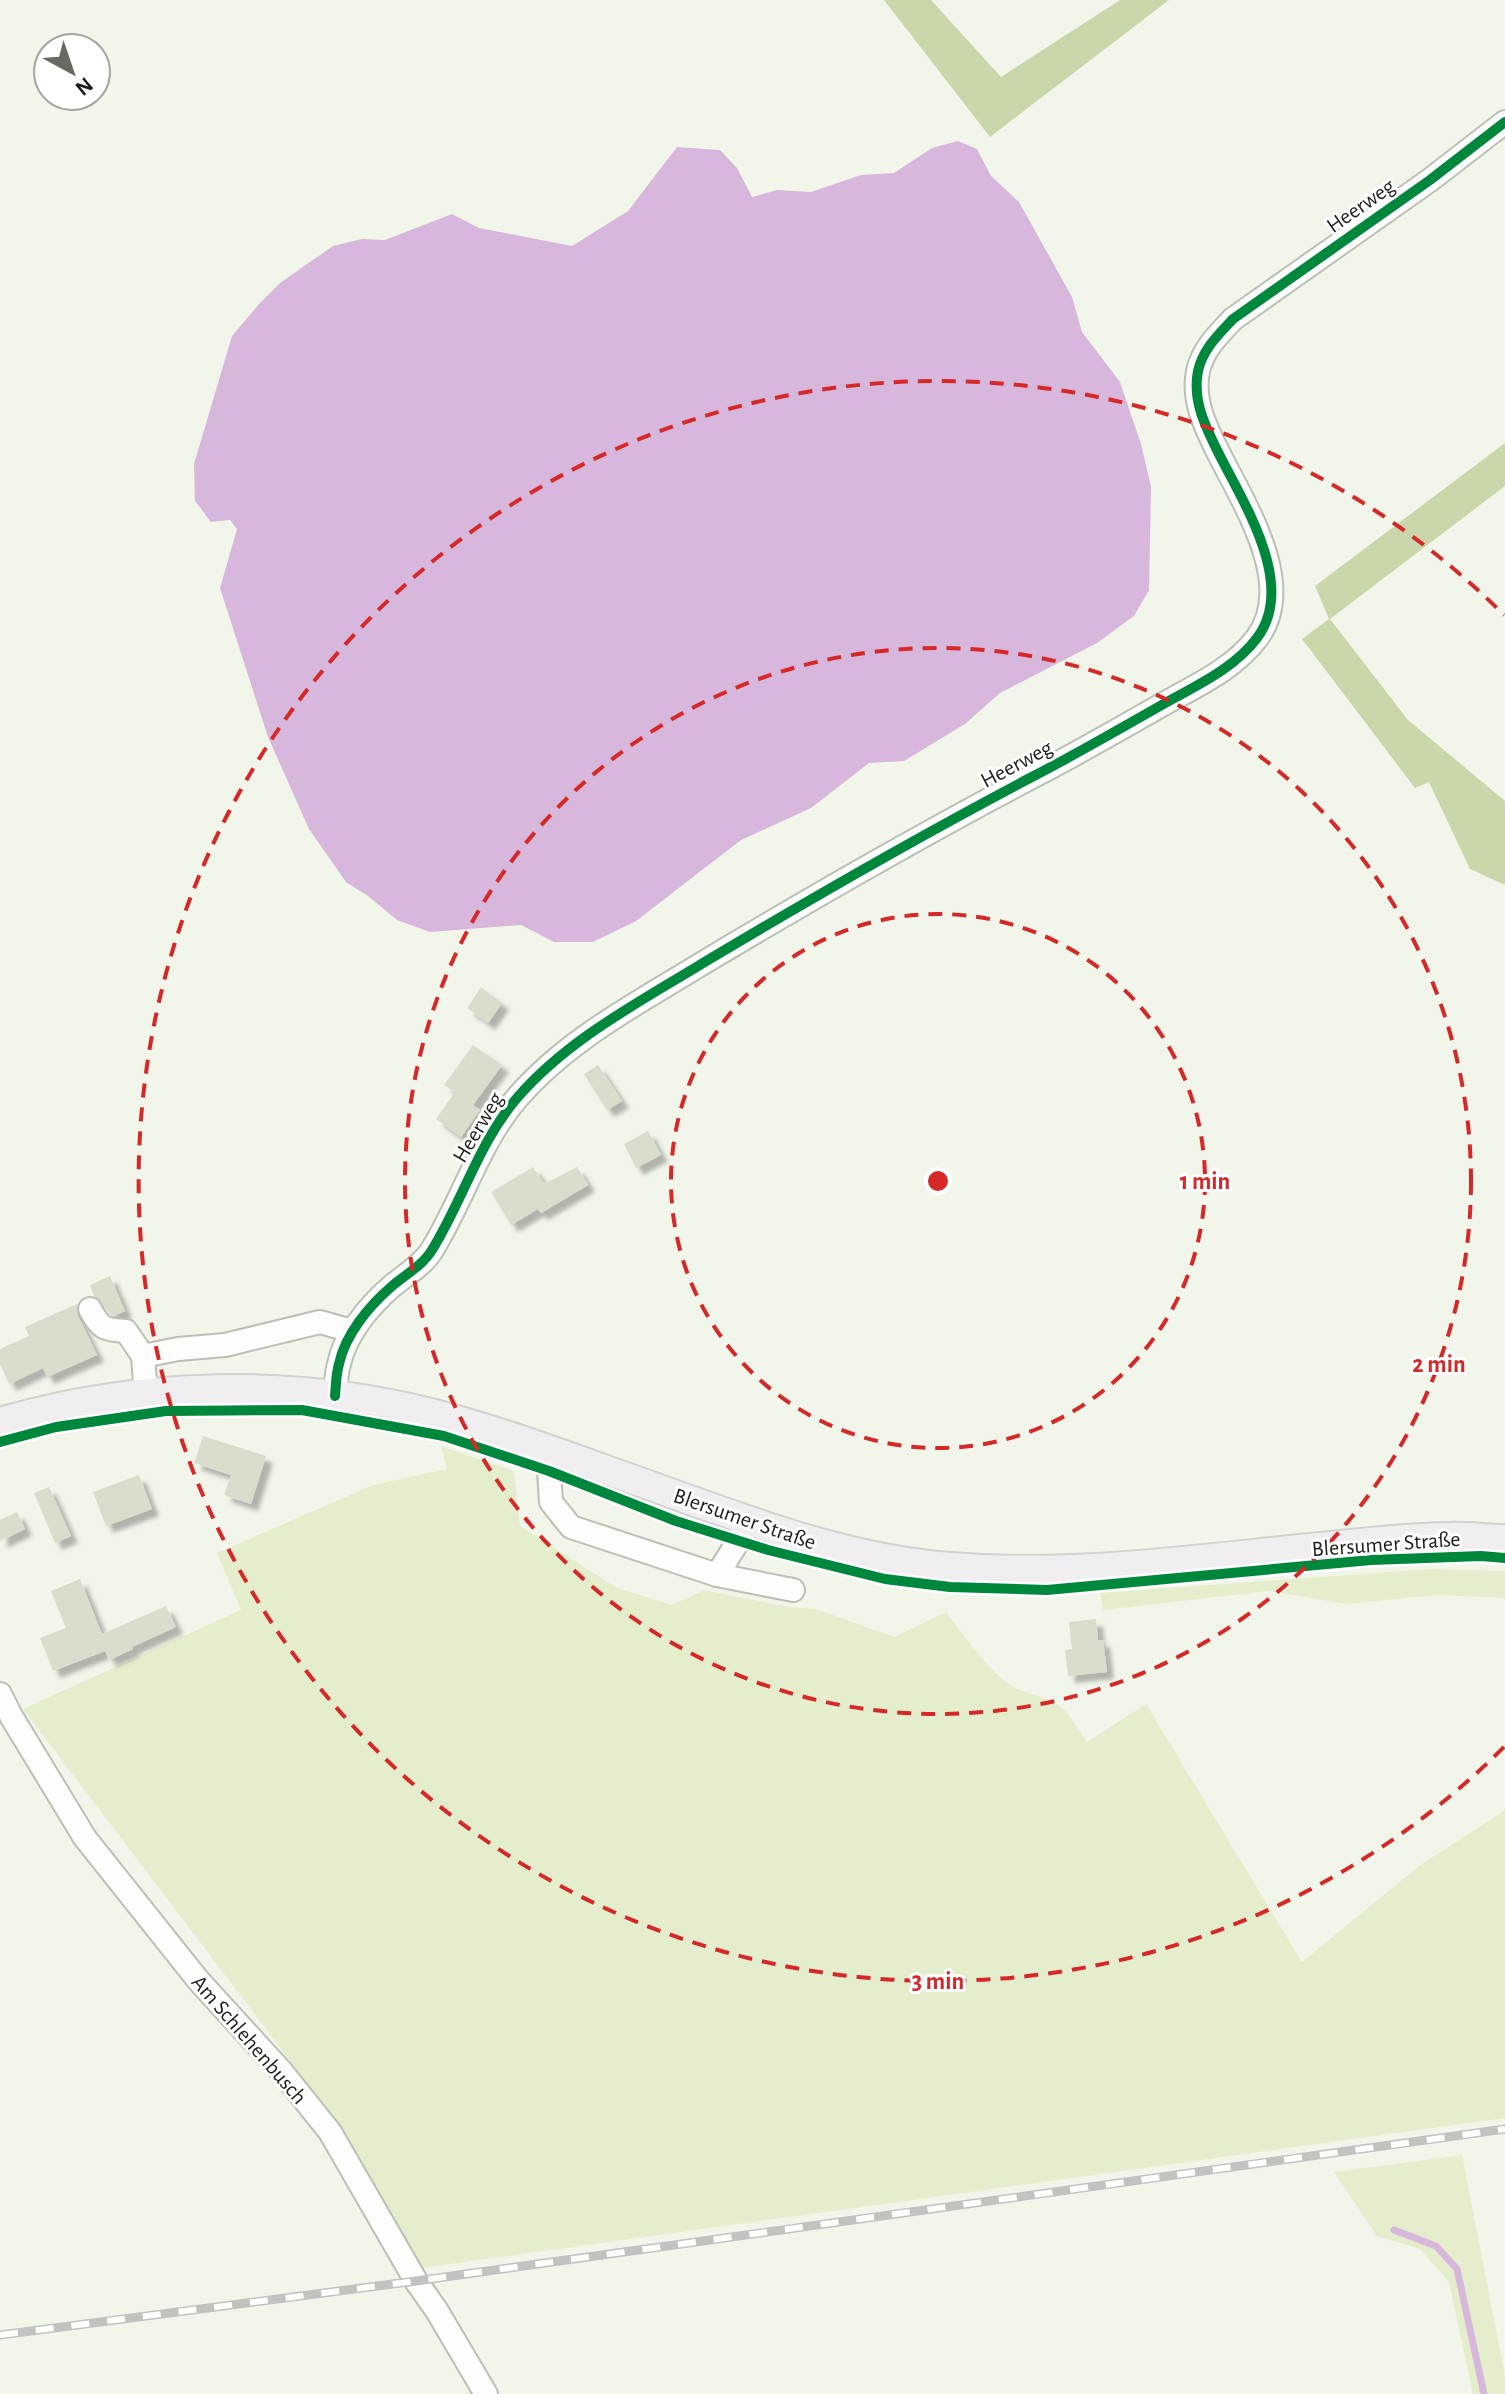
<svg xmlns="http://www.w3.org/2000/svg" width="1505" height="2394" font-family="'Alegreya Sans',sans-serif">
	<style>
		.green { fill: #e4eecc }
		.forest { fill: #cad7ab }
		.water { fill: #d7b7db }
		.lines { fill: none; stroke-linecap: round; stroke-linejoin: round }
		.stream { stroke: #d7b7db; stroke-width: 7 }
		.building { fill: #d9decc; filter: url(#shadow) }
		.minor-casing { stroke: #bcbfb6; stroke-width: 26 }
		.major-casing { stroke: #d1d3ce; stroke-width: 32 }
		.minor { stroke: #fdfefc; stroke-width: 22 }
		.major { stroke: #f1eef1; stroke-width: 28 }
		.rail-casing { stroke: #c2c2c0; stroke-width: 9 }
		.rail { stroke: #fff; stroke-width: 6; stroke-dasharray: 18; stroke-linecap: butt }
		.cycleway-casing { stroke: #fff; stroke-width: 15 }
		.cycleway { stroke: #00873e; stroke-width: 10 }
		.ring { fill: none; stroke: #d62828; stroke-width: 4; stroke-dasharray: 14 10 }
		.labels { text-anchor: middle; stroke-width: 6; stroke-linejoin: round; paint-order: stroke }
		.street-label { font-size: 22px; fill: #1b1e16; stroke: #fff }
		.centre { fill: #d62828; stroke: #fff; stroke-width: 4 }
		.ring-label { font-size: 24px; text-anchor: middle; font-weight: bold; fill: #d62828; stroke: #fff; stroke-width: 6; stroke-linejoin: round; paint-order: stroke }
	</style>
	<defs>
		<filter id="shadow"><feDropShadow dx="7" dy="7" stdDeviation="2" flood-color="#0004"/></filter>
	</defs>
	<rect width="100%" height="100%" fill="#f2f6ea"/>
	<!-- green -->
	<g class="green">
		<path d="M 441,1446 L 514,1471 L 520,1526 L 617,1588 L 672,1605 L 704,1590 L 788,1607 L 816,1609 L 894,1637 L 946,1612 C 963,1634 986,1668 1009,1684 C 1021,1692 1036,1695 1050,1700 C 1068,1708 1077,1727 1087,1742 L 1146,1704 L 1302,1962 L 1419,1866 L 1505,1810 L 1505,2118 L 421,2268 L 342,2129 L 23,1709 L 241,1610 L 217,1553 L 373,1485 L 447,1469 Z"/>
		<polygon points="1430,1569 1505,1571 1505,1598 1437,1595 1347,1604 1268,1591 1103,1610 1100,1593"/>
		<polygon points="1462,2155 1505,2376 1505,2394 1473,2394 1449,2282 1420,2249 1377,2236 1334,2172"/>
	</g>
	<!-- forest -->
	<g class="forest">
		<polygon points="884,0 931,0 1001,77 1120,0 1169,0 990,137"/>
		<polygon points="1505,443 1505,486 1330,619 1408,720 1505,801 1505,885 1470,869 1429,782 1415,788 1302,639 1329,619 1315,586"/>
	</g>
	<!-- water -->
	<polygon class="water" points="958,141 977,149 991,176 1019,202 1072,297 1082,332 1120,382 1141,444 1151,487 1149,590 1134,616 1097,643 1000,693 965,724 904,761 869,763 811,808 741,840 636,921 593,942 554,942 521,925 430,932 397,920 368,896 346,882 309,829 268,737 220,588 237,529 230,520 211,522 195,501 194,464 232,336 260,303 280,283 333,246 362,239 385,240 452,214 479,228 572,246 628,211 677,147 720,150 737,168 752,197 777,190 811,192 861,175 894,173 932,148"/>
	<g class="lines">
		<!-- stream -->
		<polyline class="stream" points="1394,2230 1436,2246 1457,2269 1484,2394"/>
	</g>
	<!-- building -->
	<g class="building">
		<polygon points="481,987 502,1003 488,1023 467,1008"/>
		<polygon points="473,1045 502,1065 473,1105 480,1110 461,1137 436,1119 455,1092 444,1085"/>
		<polygon points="598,1065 622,1101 607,1110 584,1074"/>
		<polygon points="648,1131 661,1155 636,1168 624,1144"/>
		<polygon points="533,1167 544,1184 577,1167 588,1185 541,1213 538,1209 511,1225 491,1192"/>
		<polygon points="110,1276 125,1311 114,1316 94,1296 90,1285"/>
		<polygon points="77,1304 78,1316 97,1355 47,1377 43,1368 9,1384 0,1364 0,1349 29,1336 25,1327"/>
		<polygon points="203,1436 266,1456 251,1504 224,1495 231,1475 194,1463"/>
		<polygon points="139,1475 152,1509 106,1526 93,1492"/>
		<polygon points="49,1487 71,1536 55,1543 34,1493"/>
		<polygon points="17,1512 25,1529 0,1541 0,1520"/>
		<polygon points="80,1579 102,1634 166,1606 176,1627 132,1647 133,1649 109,1660 105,1651 53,1671 40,1638 66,1628 51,1591"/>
		<polygon points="1096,1619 1098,1640 1103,1640 1107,1672 1068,1676 1065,1650 1072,1649 1069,1622"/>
	</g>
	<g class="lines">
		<defs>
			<g id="minor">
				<path d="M 90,1309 C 100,1328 104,1330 126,1331 L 143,1356 L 146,1394"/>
				<polyline points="143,1356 178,1349 225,1345 320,1322 352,1331"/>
				<path d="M 335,1396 C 336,1385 336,1374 339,1364 C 345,1335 369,1306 391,1287 C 405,1275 423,1265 432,1250 C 463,1200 479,1142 517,1098 C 568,1039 638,1003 703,963 C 810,899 918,837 1028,779 C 1073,756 1116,731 1160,706 C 1193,687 1233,670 1257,638 C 1297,585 1244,504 1219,454 C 1206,428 1192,401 1198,371 C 1203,349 1218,335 1233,319 L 1430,180 L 1505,122"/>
				<polyline points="555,1452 549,1471 551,1502 571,1527 717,1575 739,1540 748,1521"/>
				<polyline points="717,1575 793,1590"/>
				<polyline points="0,1694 11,1716 85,1838 198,1980 282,2072 330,2132 416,2281 437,2311 486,2394"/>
			</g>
			<path id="major" d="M 0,1422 C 139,1381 294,1378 435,1414 C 504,1432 572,1458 640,1482 C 741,1518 843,1559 951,1567 C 1074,1577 1198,1559 1320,1547 C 1364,1543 1408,1537 1451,1537 C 1469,1536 1487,1539 1505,1539"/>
		</defs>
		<!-- minor casing -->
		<use href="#minor" class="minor-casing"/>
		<!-- major casing -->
		<use href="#major" class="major-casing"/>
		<!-- minor -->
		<use href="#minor" class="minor"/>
		<!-- major -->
		<use href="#major" class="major"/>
		<defs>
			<polyline id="rail" points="0,2335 416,2281 1505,2129"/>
		</defs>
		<!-- rail casing -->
		<use href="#rail" class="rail-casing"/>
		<!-- rail -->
		<use href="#rail" class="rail"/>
		<defs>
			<g id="cycleway">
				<path d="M 335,1396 C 336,1385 336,1374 339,1364 C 345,1335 369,1306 391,1287 C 405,1275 423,1265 432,1250 C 463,1200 479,1142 517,1098 C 568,1039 638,1003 703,963 C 810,899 918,837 1028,779 C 1073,756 1116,731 1160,706 C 1193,687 1233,670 1257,638 C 1297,585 1244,504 1219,454 C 1206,428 1192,401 1198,371 C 1203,349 1218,335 1233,319 L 1430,180 L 1505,122"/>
				<polyline points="0,1442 56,1427 166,1411 302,1410 444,1436 549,1471 676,1521 768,1550 885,1579 950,1587 1047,1590 1371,1560 1481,1556 1505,1558"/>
			</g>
		</defs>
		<!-- cycleway casing -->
		<use href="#cycleway" class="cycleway-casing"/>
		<!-- cycleway -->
		<use href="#cycleway" class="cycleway"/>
	</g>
	<!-- distance rings -->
	<g class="ring">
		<circle cx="938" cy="1181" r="267"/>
		<circle cx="938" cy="1181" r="533"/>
		<path d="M1504 1747A800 800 0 1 1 1504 615"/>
	</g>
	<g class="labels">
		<!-- street labels -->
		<g class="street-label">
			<text transform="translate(1360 205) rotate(-35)" y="8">Heerweg</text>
			<text transform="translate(1016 763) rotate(-28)" y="8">Heerweg</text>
			<text transform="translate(477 1127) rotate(-59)" y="8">Heerweg</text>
			<text transform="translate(745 1518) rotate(19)" y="8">Blersumer Straße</text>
			<text transform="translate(1386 1543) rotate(-4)" y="8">Blersumer Straße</text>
			<text transform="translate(250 2039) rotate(49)" y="8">Am Schlehenbusch</text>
		</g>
	</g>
	<circle cx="938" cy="1181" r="12" class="centre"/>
	<g class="ring-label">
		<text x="1205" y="1189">1 min</text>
		<text x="1439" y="1372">2 min</text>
		<text x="938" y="1989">3 min</text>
	</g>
	<!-- north arrow -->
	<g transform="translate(72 72) rotate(140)"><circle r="38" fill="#ffffff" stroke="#a4a5a2" stroke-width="2"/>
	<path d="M0-6L14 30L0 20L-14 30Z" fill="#666a60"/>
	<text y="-12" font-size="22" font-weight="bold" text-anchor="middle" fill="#1b1e16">N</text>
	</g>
</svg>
